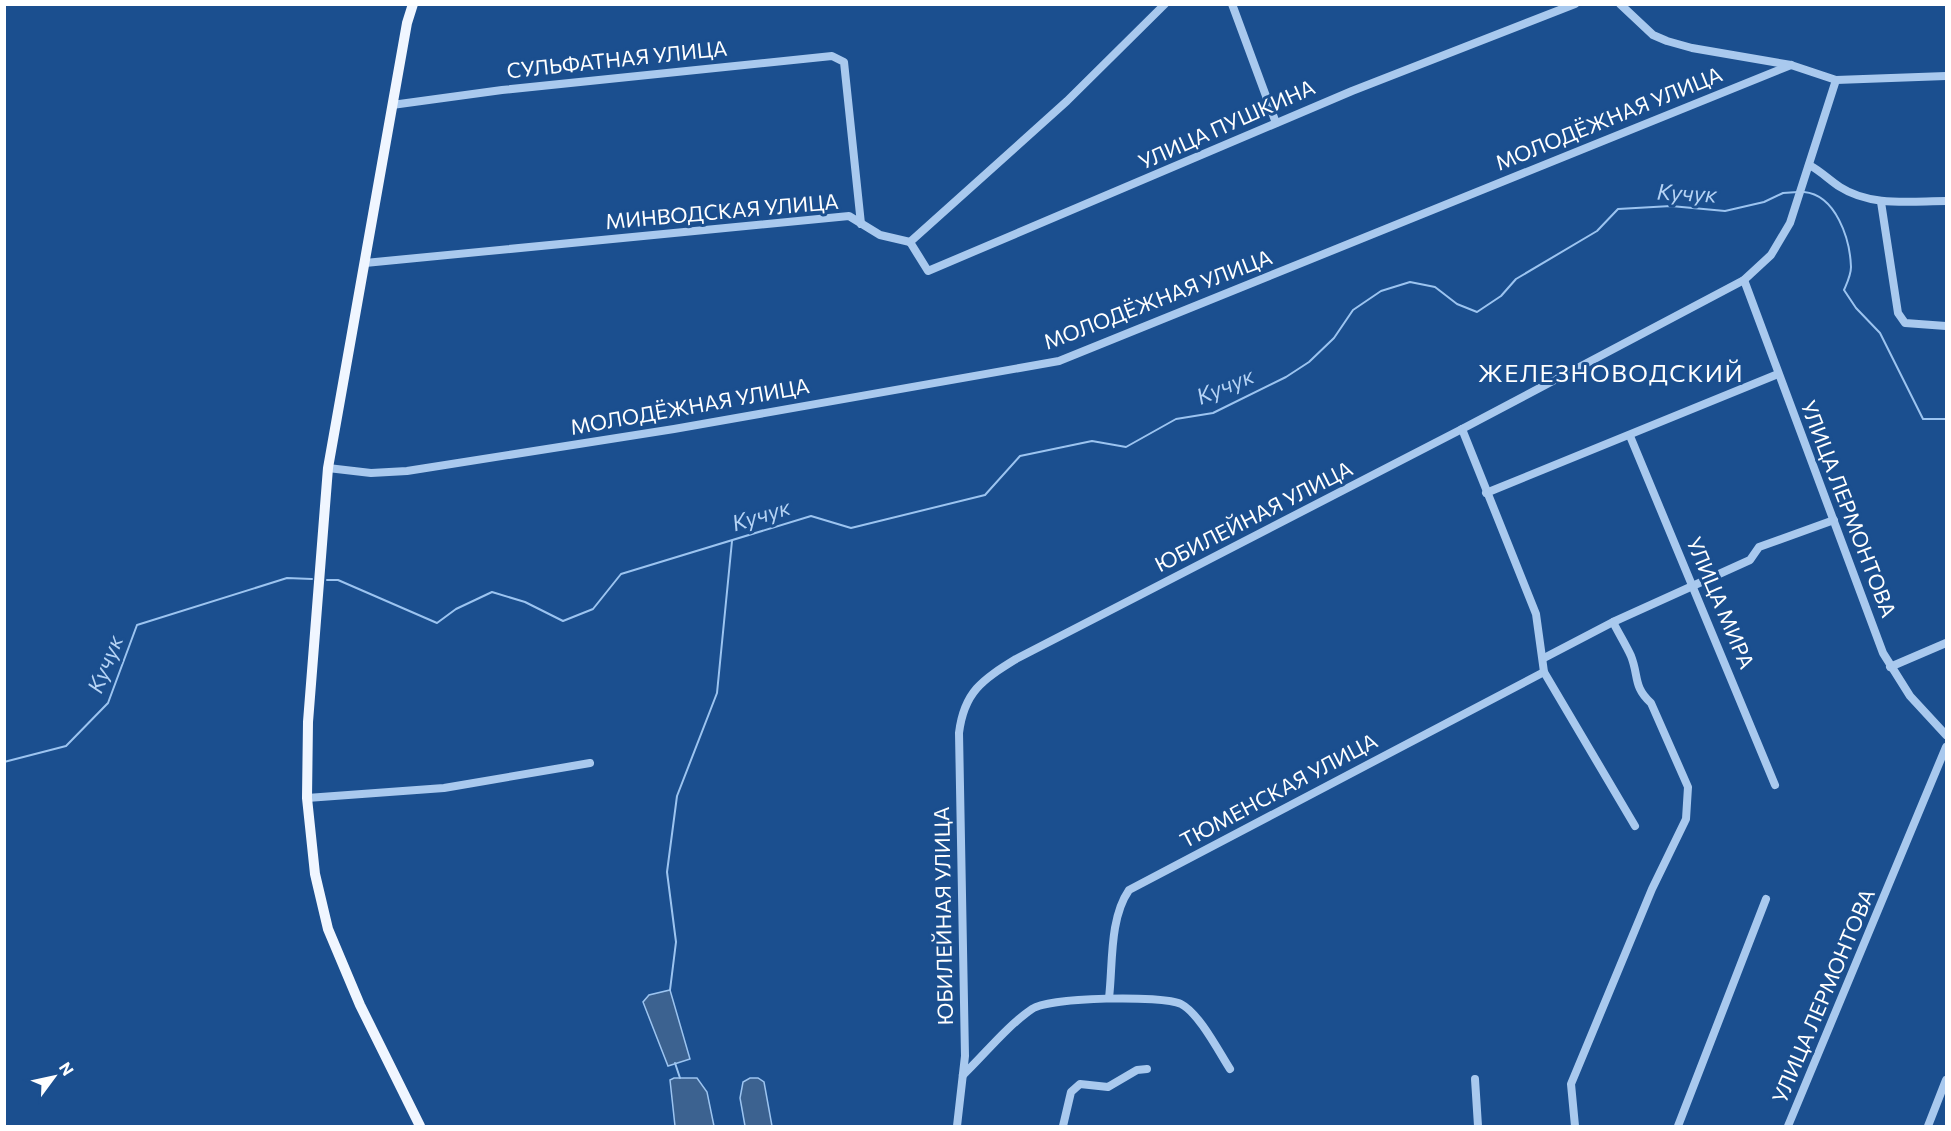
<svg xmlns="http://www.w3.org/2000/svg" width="1951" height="1131" font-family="Commissioner,sans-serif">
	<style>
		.water { fill: #3c6290; stroke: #9cc4f0; stroke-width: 1.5 }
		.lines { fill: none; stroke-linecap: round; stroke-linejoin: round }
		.stream { stroke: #9cc4f0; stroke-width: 2 }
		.minor { stroke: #a9c9ee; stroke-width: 8 }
		.major { stroke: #f0f6ff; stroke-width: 10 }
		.labels { text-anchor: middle; stroke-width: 6; stroke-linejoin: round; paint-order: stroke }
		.street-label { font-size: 21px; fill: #fff; stroke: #1b4f8f }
		.water-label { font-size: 22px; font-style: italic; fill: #b5d3f5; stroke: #1b4f8f }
		.quarter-label { font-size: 24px; letter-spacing: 1.5px; fill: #fff; stroke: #1b4f8f }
	</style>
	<rect width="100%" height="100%" fill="#1b4f8f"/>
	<!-- water -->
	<g class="water">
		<polygon points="670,990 690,1059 668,1066 643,1002 649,995"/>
		<polygon points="674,1078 697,1078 707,1092 714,1126 675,1126 670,1080"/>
		<polygon points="750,1078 758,1078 764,1082 772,1126 745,1126 740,1098 743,1082"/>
	</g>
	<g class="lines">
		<!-- stream -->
		<g class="stream">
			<path d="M 1804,192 C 1836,195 1850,239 1851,267 C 1851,275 1847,283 1844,290 L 1856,308 L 1880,333 L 1923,419 L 1946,419"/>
			<polyline points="327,580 338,580 437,623 456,609 492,592 525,602 563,621 593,609 621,574 811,516 851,528 985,495 1020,456 1092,441 1126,447 1176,419 1213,413 1286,377 1309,362 1334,338 1353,310 1381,291 1410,282 1435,287 1457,304 1477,312 1501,296 1516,279 1597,231 1618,209 1671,206 1725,211 1764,202 1783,193 1798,192"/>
			<polyline points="4,762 66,746 108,703 137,625 287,578 312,579"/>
			<polyline points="670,990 676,942 667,872 677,796 717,693 732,541"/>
			<polyline points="675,1063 680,1078"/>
		</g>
		<!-- minor -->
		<g class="minor">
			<polyline points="1232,4 1276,123"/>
			<polyline points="1620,4 1653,35 1667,41 1692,48 1791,65 1836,80 1946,76"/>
			<polyline points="392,105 502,90 832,56 844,62 861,224"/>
			<path d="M 1809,165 C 1821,171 1829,180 1840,187 C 1871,207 1911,201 1946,201"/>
			<polyline points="1881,202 1898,313 1905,323 1946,326"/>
			<polyline points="910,242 928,271 1352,91 1575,4"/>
			<polyline points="910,242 1067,101 1165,4"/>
			<polyline points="365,263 849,216 880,235 910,242"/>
			<polyline points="1744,280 1883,653 1910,696 1946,735"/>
			<polyline points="1462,429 1536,614 1544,672 1635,826"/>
			<polyline points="1630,436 1775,785"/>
			<polyline points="328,468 371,473 407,471 674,429 1059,361 1791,65"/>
			<polyline points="1486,493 1778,374"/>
			<polyline points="1544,658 1613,622 1750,560 1759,547 1834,520"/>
			<polyline points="1890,667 1946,643"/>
			<polyline points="307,798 444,788 590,763"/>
			<path d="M 1109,998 C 1113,965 1109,919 1129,890 L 1544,672"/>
			<path d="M 963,1075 C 985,1054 1007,1026 1032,1009 C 1050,997 1162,995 1181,1004 C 1199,1013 1219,1052 1230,1069"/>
			<polyline points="1475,1079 1478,1126"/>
			<path d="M 957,1126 L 965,1056 L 959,733 C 964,692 982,680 1016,659 L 1462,429 L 1744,280 L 1771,255 L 1790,223 L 1836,80"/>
			<polyline points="1063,1126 1071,1092 1080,1084 1108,1087 1137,1070 1147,1069"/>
			<path d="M 1575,1126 L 1571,1084 L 1652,889 L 1686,819 L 1688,787 L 1651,703 C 1633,687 1639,676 1631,656 C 1626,645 1619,634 1613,622"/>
			<polyline points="1678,1126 1766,899"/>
			<polyline points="1788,1126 1946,747"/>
			<polyline points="1928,1126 1946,1080"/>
		</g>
		<!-- major -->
		<polyline class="major" points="413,4 407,23 328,468 308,722 307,798 315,874 328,929 360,1005 420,1126"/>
	</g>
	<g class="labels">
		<!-- street labels -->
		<g class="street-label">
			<text transform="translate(617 60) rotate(-6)" y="7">СУЛЬФАТНАЯ УЛИЦА</text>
			<text transform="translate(1609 119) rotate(-22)" y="7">МОЛОДЁЖНАЯ УЛИЦА</text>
			<text transform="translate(1227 125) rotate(-24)" y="7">УЛИЦА ПУШКИНА</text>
			<text transform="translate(722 212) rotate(-5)" y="7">МИНВОДСКАЯ УЛИЦА</text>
			<text transform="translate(1158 300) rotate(-21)" y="7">МОЛОДЁЖНАЯ УЛИЦА</text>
			<text transform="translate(690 407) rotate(-10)" y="7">МОЛОДЁЖНАЯ УЛИЦА</text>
			<text transform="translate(1848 509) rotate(69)" y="7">УЛИЦА ЛЕРМОНТОВА</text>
			<text transform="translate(1254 517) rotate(-27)" y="7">ЮБИЛЕЙНАЯ УЛИЦА</text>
			<text transform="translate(1720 603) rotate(67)" y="7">УЛИЦА МИРА</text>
			<text transform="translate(1279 791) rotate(-28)" y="7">ТЮМЕНСКАЯ УЛИЦА</text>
			<text transform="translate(944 916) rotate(-91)" y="7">ЮБИЛЕЙНАЯ УЛИЦА</text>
			<text transform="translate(1824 996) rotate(-67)" y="7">УЛИЦА ЛЕРМОНТОВА</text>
		</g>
		<!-- water labels -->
		<g class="water-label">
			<text transform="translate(1687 193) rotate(3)" y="8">Кучук</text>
			<text transform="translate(1225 386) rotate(-23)" y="8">Кучук</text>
			<text transform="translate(761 515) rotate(-17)" y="8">Кучук</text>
			<text transform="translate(105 664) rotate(-68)" y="8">Кучук</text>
		</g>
		<!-- quarter labels -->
		<g class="quarter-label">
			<text x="1611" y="382">ЖЕЛЕЗНОВОДСКИЙ</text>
		</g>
	</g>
	<!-- border -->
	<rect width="1951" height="1131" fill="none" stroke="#ffffff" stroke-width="12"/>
	<!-- north arrow -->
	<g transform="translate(54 1077) rotate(57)" stroke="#1b4f8f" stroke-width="4.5" paint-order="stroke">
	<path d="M0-4.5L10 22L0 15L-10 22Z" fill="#ffffff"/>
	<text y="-9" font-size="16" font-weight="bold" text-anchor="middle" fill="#ffffff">N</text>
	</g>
</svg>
